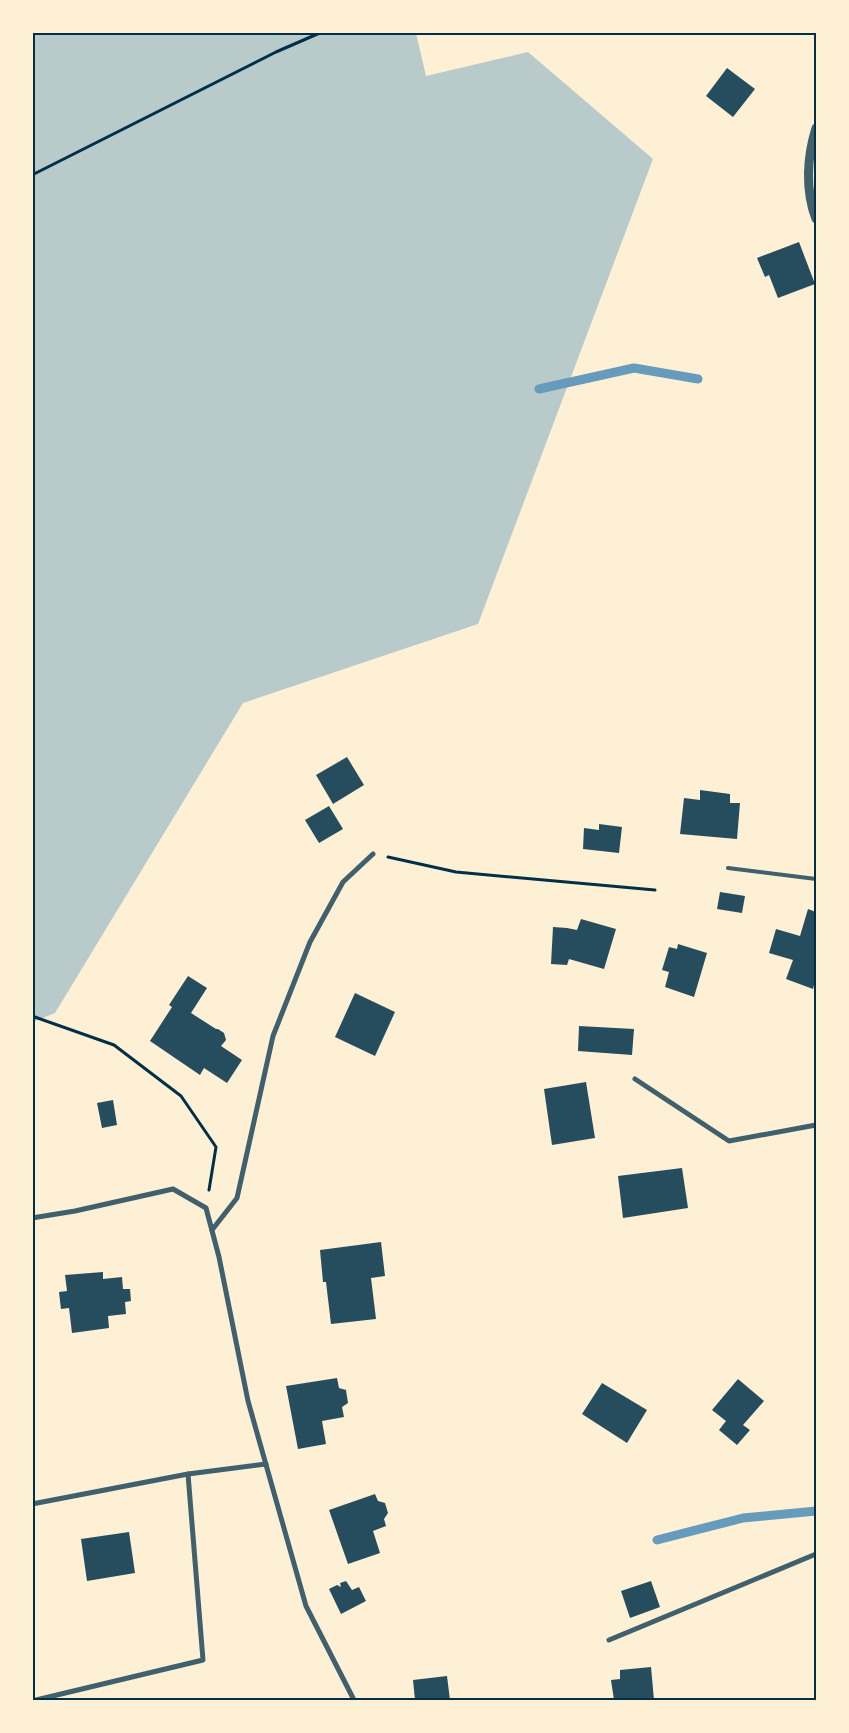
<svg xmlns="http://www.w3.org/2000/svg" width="849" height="1733" font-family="'Noto Serif',serif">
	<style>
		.green { fill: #b9caca }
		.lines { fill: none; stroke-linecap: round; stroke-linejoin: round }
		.stream { stroke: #669bbc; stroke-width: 9 }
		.building { fill: #264d5e }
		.path { stroke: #003049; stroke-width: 3 }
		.service { stroke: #3f606c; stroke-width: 4 }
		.minor { stroke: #3f606c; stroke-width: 5 }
		.tertiary { stroke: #3f606c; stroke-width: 9 }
		.neatline { fill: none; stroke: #003049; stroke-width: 2 }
	</style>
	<rect width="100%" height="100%" fill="#fdf0d5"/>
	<!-- green -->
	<polygon class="green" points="33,33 416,33 426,76 528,52 653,159 478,624 243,703 55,1013 33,1022"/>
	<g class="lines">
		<!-- stream -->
		<g class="stream">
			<polyline points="539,389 634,368 698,379"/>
			<polyline points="657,1540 743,1518 816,1511"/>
		</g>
	</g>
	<!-- building -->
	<g class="building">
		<polygon points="727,68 755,89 733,117 706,96"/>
		<polygon points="799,242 815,284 778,298 769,275 765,277 757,258"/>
		<polygon points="347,757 364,785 333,804 316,775"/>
		<polygon points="700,790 730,794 730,803 740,803 737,839 680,834 684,798 700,800"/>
		<polygon points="329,806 343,829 319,843 305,820"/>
		<polygon points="599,824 622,827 619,853 583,849 584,828 599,830"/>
		<polygon points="720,892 745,896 742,913 717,909"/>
		<polygon points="808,909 816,912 816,977 813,989 786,979 793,960 769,953 776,929 800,936"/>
		<polygon points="581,919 616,929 604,969 569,959 567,965 551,964 553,927 567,928 577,930"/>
		<polygon points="678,944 707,953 694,997 665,987 669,972 662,970 669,947 677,949"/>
		<polygon points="188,976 207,988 191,1013 216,1029 218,1029 224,1033 226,1040 221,1046 242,1060 227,1083 204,1068 200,1075 150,1041 172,1007 169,1005"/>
		<polygon points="355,993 395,1012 375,1056 335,1037"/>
		<polygon points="579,1026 634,1029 632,1055 578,1051"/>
		<polygon points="586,1082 595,1138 552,1145 544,1089"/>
		<polygon points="113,1100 117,1125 102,1128 97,1103"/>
		<polygon points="682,1168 688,1208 623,1218 618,1176"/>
		<polygon points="381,1242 385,1276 371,1278 376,1319 331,1324 326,1282 323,1282 320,1250"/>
		<polygon points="103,1272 103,1279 122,1277 123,1289 130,1289 131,1301 125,1302 126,1314 108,1316 109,1328 72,1333 69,1308 61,1309 59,1292 67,1291 65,1275"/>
		<polygon points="337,1378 339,1388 346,1390 348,1403 342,1407 344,1417 322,1421 326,1444 298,1449 286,1386"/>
		<polygon points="738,1379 764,1401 743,1425 750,1430 737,1445 719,1430 726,1421 712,1410"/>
		<polygon points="602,1383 647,1410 627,1443 582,1414"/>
		<polygon points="375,1494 378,1501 385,1503 388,1513 384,1519 386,1526 373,1531 380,1553 348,1564 329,1510"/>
		<polygon points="129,1532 135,1573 87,1581 81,1539"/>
		<polygon points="346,1581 352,1590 359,1587 366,1601 341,1614 329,1589 337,1585 341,1587 340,1583"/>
		<polygon points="651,1581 660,1607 630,1618 621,1591"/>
		<polygon points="651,1667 654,1700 614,1700 611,1680 620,1679 620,1670"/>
		<polygon points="447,1676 450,1700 415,1700 413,1680"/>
	</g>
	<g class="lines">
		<!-- path -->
		<g class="path">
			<polyline points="32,175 276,52 322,32"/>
			<polyline points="388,857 456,872 655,890"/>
			<polyline points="32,1016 114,1045 181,1096 216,1147 209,1190"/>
		</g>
		<!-- service -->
		<polyline class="service" points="728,868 816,879"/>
		<!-- minor -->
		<g class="minor">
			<polyline points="635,1079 729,1141 816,1125"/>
			<polyline points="32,1218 75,1211 173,1189 206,1208 219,1257 248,1401 306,1606 354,1700"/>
			<polyline points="212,1230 237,1198 273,1036 310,942 343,882 373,854"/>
			<polyline points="32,1504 188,1474 266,1464"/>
			<polyline points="609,1640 816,1554"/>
			<polyline points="36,1700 203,1660 188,1474"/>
		</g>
		<!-- tertiary -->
		<path class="tertiary" d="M 816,128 C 807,157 805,190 816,219"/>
	</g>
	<!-- border -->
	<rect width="849" height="1733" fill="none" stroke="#fdf0d5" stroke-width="68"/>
	<rect x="34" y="34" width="781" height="1665" class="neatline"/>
</svg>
